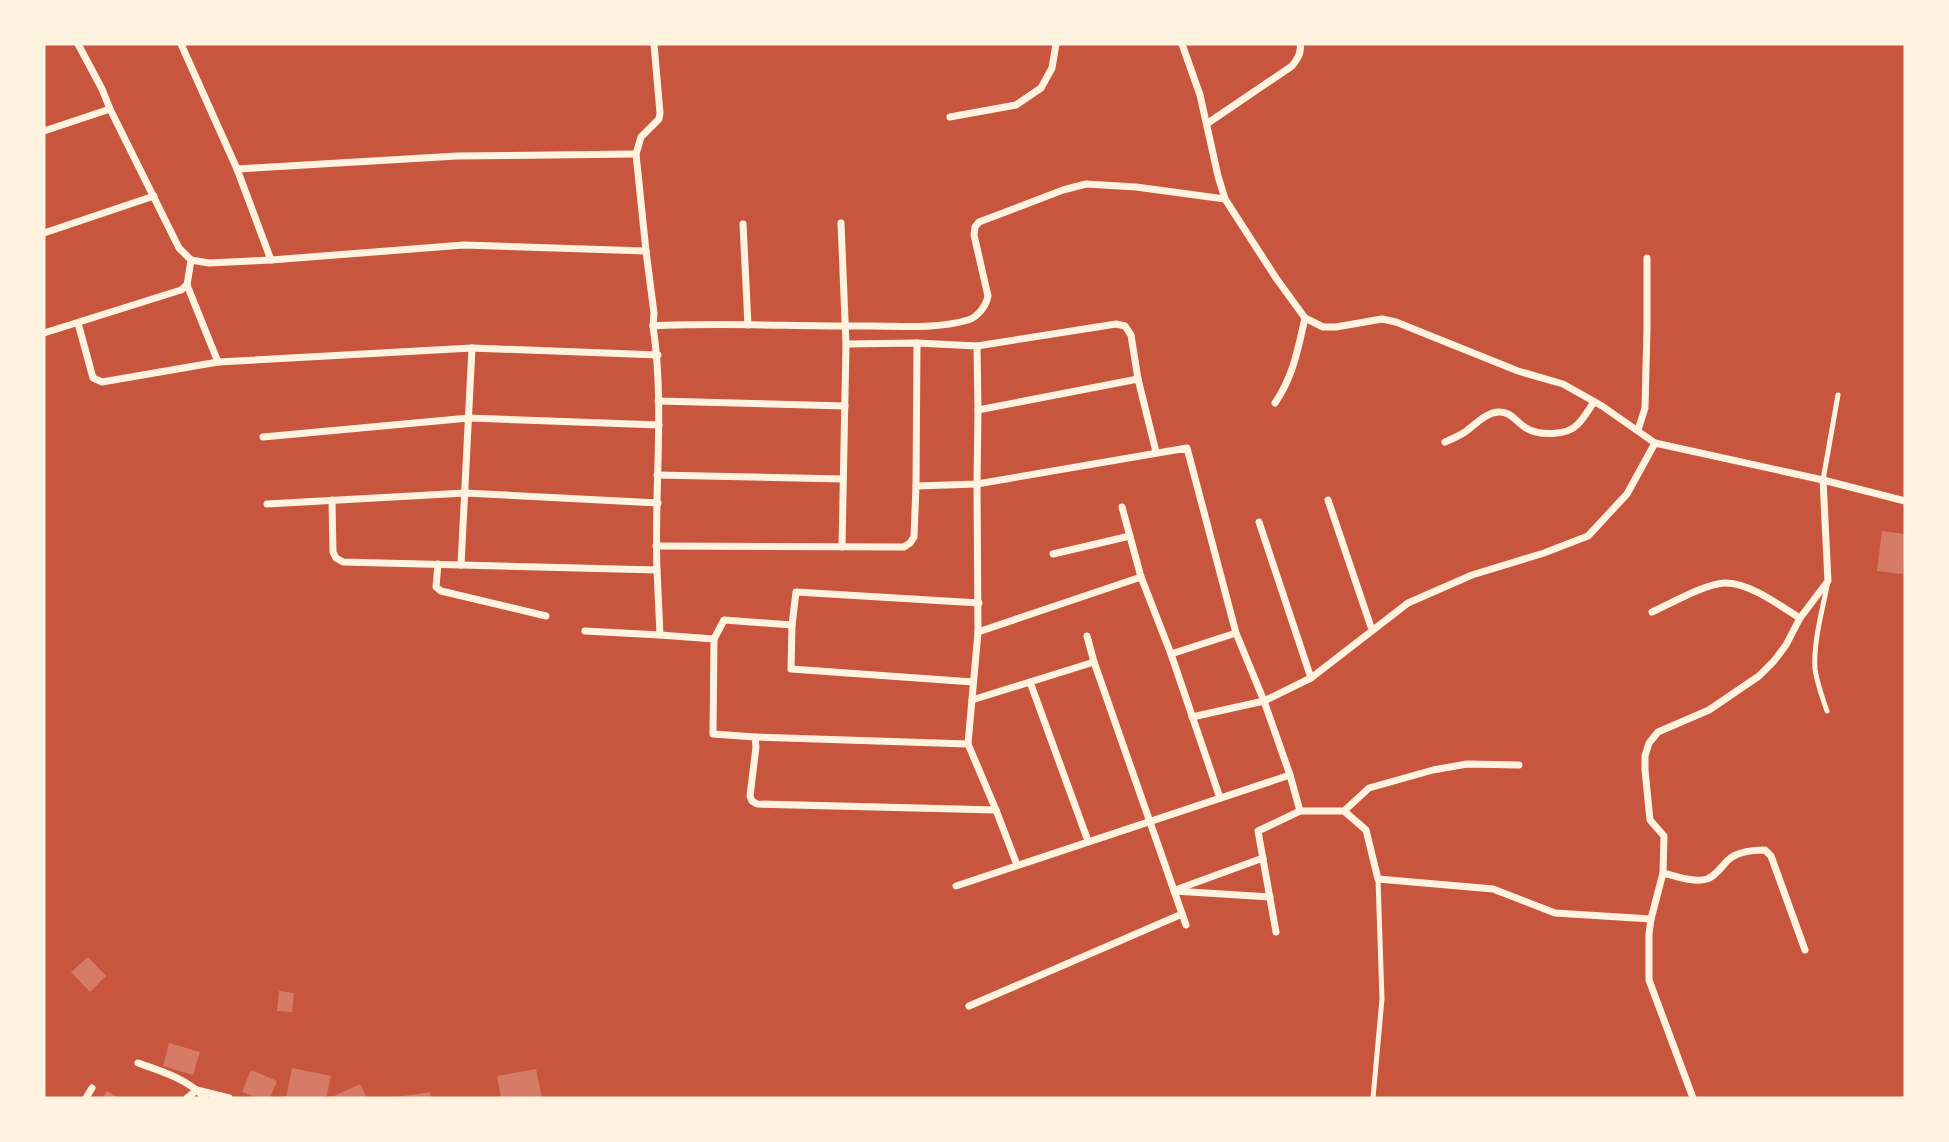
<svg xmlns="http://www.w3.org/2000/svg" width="1949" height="1142" font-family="Karla,sans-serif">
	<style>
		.building { fill: #d67c66 }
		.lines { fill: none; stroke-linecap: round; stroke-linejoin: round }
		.service { stroke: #fff3e0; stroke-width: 5 }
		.minor { stroke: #fff3e0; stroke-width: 7 }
	</style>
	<rect width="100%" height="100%" fill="#c8553d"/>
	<!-- building -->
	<g class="building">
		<polygon points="1882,531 1905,534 1903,574 1877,571"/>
		<polygon points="88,957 106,976 90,992 71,972"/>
		<polygon points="279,991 294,993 292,1012 277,1011"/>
		<polygon points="169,1043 200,1052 193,1075 163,1066"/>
		<polygon points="292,1068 331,1076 326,1098 286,1098"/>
		<polygon points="536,1069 542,1098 501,1098 497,1076"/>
		<polygon points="251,1070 277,1081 270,1098 259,1098 242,1092"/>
		<polygon points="360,1084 367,1098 335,1098 334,1096"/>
		<polygon points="107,1091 119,1098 102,1098"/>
		<polygon points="430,1092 431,1098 397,1098 397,1097"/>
	</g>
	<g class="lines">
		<!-- service -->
		<g class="service">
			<polyline points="1823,480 1838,395"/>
			<path d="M 1827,711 C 1822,697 1817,683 1815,669 C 1813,642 1823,608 1828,581"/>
			<polyline points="1373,1098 1382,999 1378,879"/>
		</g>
		<!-- minor -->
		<g class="minor">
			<polyline points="78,44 102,89 110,109 179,248 191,260 209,263 271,260 237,169 181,44"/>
			<polyline points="1182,44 1200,95 1218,176 1225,199 1276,278 1305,318 1323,327 1336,327 1382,319 1396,322 1518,371 1563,384 1602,406 1655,443 1823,480 1905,501"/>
			<polyline points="950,117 1016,105 1041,88 1052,68 1056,44"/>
			<path d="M 1208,123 L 1292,66 C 1297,60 1302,53 1300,44"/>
			<polyline points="44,131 110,109"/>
			<polyline points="237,169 457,156 636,154"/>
			<polyline points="841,223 846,344 842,547"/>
			<polyline points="743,224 748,325"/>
			<polyline points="44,233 154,196"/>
			<polyline points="646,251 636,154 641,137 659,119 660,113 654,44"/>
			<path d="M 271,260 L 464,245 L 646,251 L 654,313 L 653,326 C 726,322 800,327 873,326 C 904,326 938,329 968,320 C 978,317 986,306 988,296 L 974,235 L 975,227 L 979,222 L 1063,190 L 1086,184 L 1136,187 L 1225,199"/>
			<polyline points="187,285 191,260"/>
			<polyline points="78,323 93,378 102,382 218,362 187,285"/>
			<polyline points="44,333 181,290 187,285"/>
			<polyline points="977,346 1116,324 1125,326 1131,335 1138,379 1156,452"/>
			<polyline points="218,362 472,348"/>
			<polyline points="658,401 845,406"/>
			<path d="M 1275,403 C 1293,377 1298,349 1305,318"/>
			<polyline points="978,410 1138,379"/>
			<polyline points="1638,430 1645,408 1647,328 1647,258"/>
			<polyline points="263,437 469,418 659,425"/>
			<path d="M 1445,442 C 1452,439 1459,436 1465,432 C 1475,425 1485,413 1498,412 C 1511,411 1516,422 1526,428 C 1539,436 1567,436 1578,424 C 1584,418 1589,409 1594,402"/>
			<polyline points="657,475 843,479"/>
			<polyline points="916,486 917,343"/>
			<path d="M 332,500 L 333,552 L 336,558 L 343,562 L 657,570 C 654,488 665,406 653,326"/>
			<polyline points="1328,500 1372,630"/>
			<polyline points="267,504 465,493 658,503"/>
			<polyline points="1122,507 1141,577"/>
			<polyline points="1259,522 1311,678"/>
			<polyline points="656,546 904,547 910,543 914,537 916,486 977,484 978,410 977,346 917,343 846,344"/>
			<polyline points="1053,554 1130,536"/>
			<polyline points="438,564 436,587 441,591 546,616"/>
			<polyline points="461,565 472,348 658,355"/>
			<polyline points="657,570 660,635 714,639 713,734 755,737 756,747 750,796 752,801 757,804 996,810 968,744 978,632 977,484 1187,448 1236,633 1264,701 1290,775 1300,811 1344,811 1366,830 1378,879 1493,889 1555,913 1651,919"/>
			<path d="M 1652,612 C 1670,604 1705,584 1724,583 C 1749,582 1780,606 1800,618"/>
			<polyline points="585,631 660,635"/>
			<polyline points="978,632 1141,577 1171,654 1236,633"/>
			<polyline points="1087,636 1094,662 1186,925"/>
			<polyline points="714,639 724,620 792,625"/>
			<polyline points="1171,654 1220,798"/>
			<polyline points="973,682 791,669 792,625 796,592 979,603"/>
			<polyline points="1030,682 1088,841"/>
			<polyline points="972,700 1094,662"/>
			<polyline points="1192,717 1264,701 1311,678 1408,603 1472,575 1544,553 1588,536 1627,494 1655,443"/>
			<polyline points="755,737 968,744"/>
			<polyline points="996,810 1017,865"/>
			<polyline points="1344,811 1369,788 1433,770 1467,764 1519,765"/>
			<path d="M 1663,873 C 1676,876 1694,883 1707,879 C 1716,876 1722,866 1728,860 C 1737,852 1753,850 1765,850 L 1771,856 L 1805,950"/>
			<polyline points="956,886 1290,775"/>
			<polyline points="1178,889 1263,858"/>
			<polyline points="1174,891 1270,897"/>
			<polyline points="1276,932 1258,831 1300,811"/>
			<polyline points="969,1006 1182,914"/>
			<path d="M 138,1063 C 161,1071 188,1079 205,1098"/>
			<polyline points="86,1098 92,1088"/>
			<polyline points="187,1098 197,1090 229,1098"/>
			<polyline points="1693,1098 1649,980 1649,934 1651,919 1663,873 1664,836 1650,820 1645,770 1645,756 1649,743 1658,732 1709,710 1759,676 1774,661 1786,645 1800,618 1828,581 1823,480"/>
		</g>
	</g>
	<!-- border -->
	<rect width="1949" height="1142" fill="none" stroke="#fff3e0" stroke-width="91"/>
</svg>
